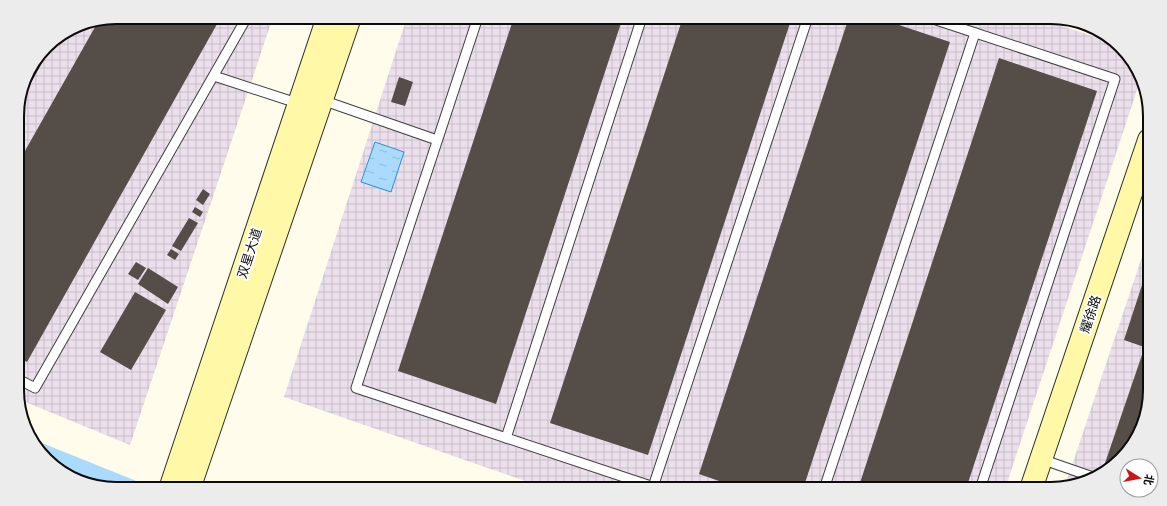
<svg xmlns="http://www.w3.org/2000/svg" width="1167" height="506" font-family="'Roboto Serif','Noto Sans SC',serif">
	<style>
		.industrial { fill: url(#industrial-grid) }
		.water { fill: url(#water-ripples); stroke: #2a8eda }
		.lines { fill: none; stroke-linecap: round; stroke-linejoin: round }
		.canal { stroke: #aadbfc; stroke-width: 19 }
		.building { fill: #554d47 }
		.lane-casing { stroke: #3f3f3f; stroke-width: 11 }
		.secondary-casing { stroke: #2e2e2e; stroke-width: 24 }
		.lane { stroke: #fff; stroke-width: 9 }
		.secondary { stroke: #fff8a6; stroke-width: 22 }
		.labels { text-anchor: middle; stroke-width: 4; stroke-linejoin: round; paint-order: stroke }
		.street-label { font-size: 13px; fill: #0c0c0c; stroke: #fff }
		.rim { fill: none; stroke: #0c0c0c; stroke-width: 2 }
	</style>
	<defs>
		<pattern id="industrial-grid" width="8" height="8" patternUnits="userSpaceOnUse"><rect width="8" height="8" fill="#ebdfec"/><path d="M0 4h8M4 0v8" fill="none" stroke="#c8bec9"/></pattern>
		<pattern id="water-ripples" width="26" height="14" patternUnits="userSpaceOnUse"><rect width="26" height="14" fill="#aadbfc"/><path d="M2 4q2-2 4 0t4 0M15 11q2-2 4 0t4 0" fill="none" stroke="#91bbd7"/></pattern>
	</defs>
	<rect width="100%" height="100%" fill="#fffceb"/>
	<!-- industrial -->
	<g class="industrial">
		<polygon points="116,17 273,17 130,445 18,399 17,109 27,72 50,42 78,24"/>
		<polygon points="407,17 1035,17 1113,43 1129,55 1140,81 1005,489 548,489 284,397"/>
		<polygon points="1150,233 1150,391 1143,428 1106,472 1065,486"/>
	</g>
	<!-- water -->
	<polygon class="water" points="375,142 404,152 391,192 361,182"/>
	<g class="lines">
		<!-- canal -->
		<polyline class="canal" points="39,452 131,489"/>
	</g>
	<!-- building -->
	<g class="building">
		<polygon points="116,17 221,17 27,362 18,357 17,165 99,20"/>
		<polygon points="514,17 623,17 496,404 398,371"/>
		<polygon points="683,17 792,17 648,455 550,423"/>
		<polygon points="849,17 875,17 950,42 803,489 742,489 699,474"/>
		<polygon points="999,58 1097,91 966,489 858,489"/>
		<polygon points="399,77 413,82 405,106 391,102"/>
		<polygon points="203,189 210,194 203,205 196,200"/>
		<polygon points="195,207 203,212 200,217 192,212"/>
		<polygon points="189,218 198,223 181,251 172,246"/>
		<polygon points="1149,247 1150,247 1150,272 1142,269"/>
		<polygon points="171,249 179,254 175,260 167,255"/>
		<polygon points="136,262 146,268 138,280 128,274"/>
		<polygon points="148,268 178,287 168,304 138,284"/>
		<polygon points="1144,279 1150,281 1150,349 1124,340"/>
		<polygon points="135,292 166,310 131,370 100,352"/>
		<polygon points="1143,352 1150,354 1150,391 1143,428 1110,468 1104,466"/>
	</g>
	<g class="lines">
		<defs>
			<g id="lane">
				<polyline points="478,17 356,388 660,489"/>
				<polyline points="927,17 1115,79 980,489"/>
				<polyline points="214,76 300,104"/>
				<polyline points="25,82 39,57"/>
				<polyline points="322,100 437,140"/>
				<polyline points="18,379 35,388 247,17"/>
				<polyline points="506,438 642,17"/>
				<polyline points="1041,459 1093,477"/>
				<polyline points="653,487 808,17"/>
				<polyline points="824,489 975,33"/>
			</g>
			<g id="secondary">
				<polyline points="170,489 328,17"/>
				<polyline points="189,489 350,17"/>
				<polyline points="1031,489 1149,140"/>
			</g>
		</defs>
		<!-- lane casing -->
		<use href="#lane" class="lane-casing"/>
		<!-- secondary casing -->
		<use href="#secondary" class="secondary-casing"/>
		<!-- lane -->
		<use href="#lane" class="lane"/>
		<!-- secondary -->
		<use href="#secondary" class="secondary"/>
	</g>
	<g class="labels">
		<!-- street labels -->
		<g class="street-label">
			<text transform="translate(249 253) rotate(-72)" y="5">双星大道</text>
			<text transform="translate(1090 314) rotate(-71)" y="5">耀徐路</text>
		</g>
	</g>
	<!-- crop -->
	<path d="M0 0H1167V506H0ZM116 24H1051A92 92 0 0 1 1143 116V390A92 92 0 0 1 1051 482H116A92 92 0 0 1 24 390V116A92 92 0 0 1 116 24Z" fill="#ececec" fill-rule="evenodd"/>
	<path class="rim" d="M116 24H1051A92 92 0 0 1 1143 116V390A92 92 0 0 1 1051 482H116A92 92 0 0 1 24 390V116A92 92 0 0 1 116 24Z"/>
	<!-- north arrow -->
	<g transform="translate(1139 478) rotate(101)"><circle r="19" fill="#ffffff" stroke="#9e9e9e"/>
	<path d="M0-3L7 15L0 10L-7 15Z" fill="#c8171a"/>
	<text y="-6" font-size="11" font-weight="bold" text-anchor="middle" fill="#0c0c0c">北</text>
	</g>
</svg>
